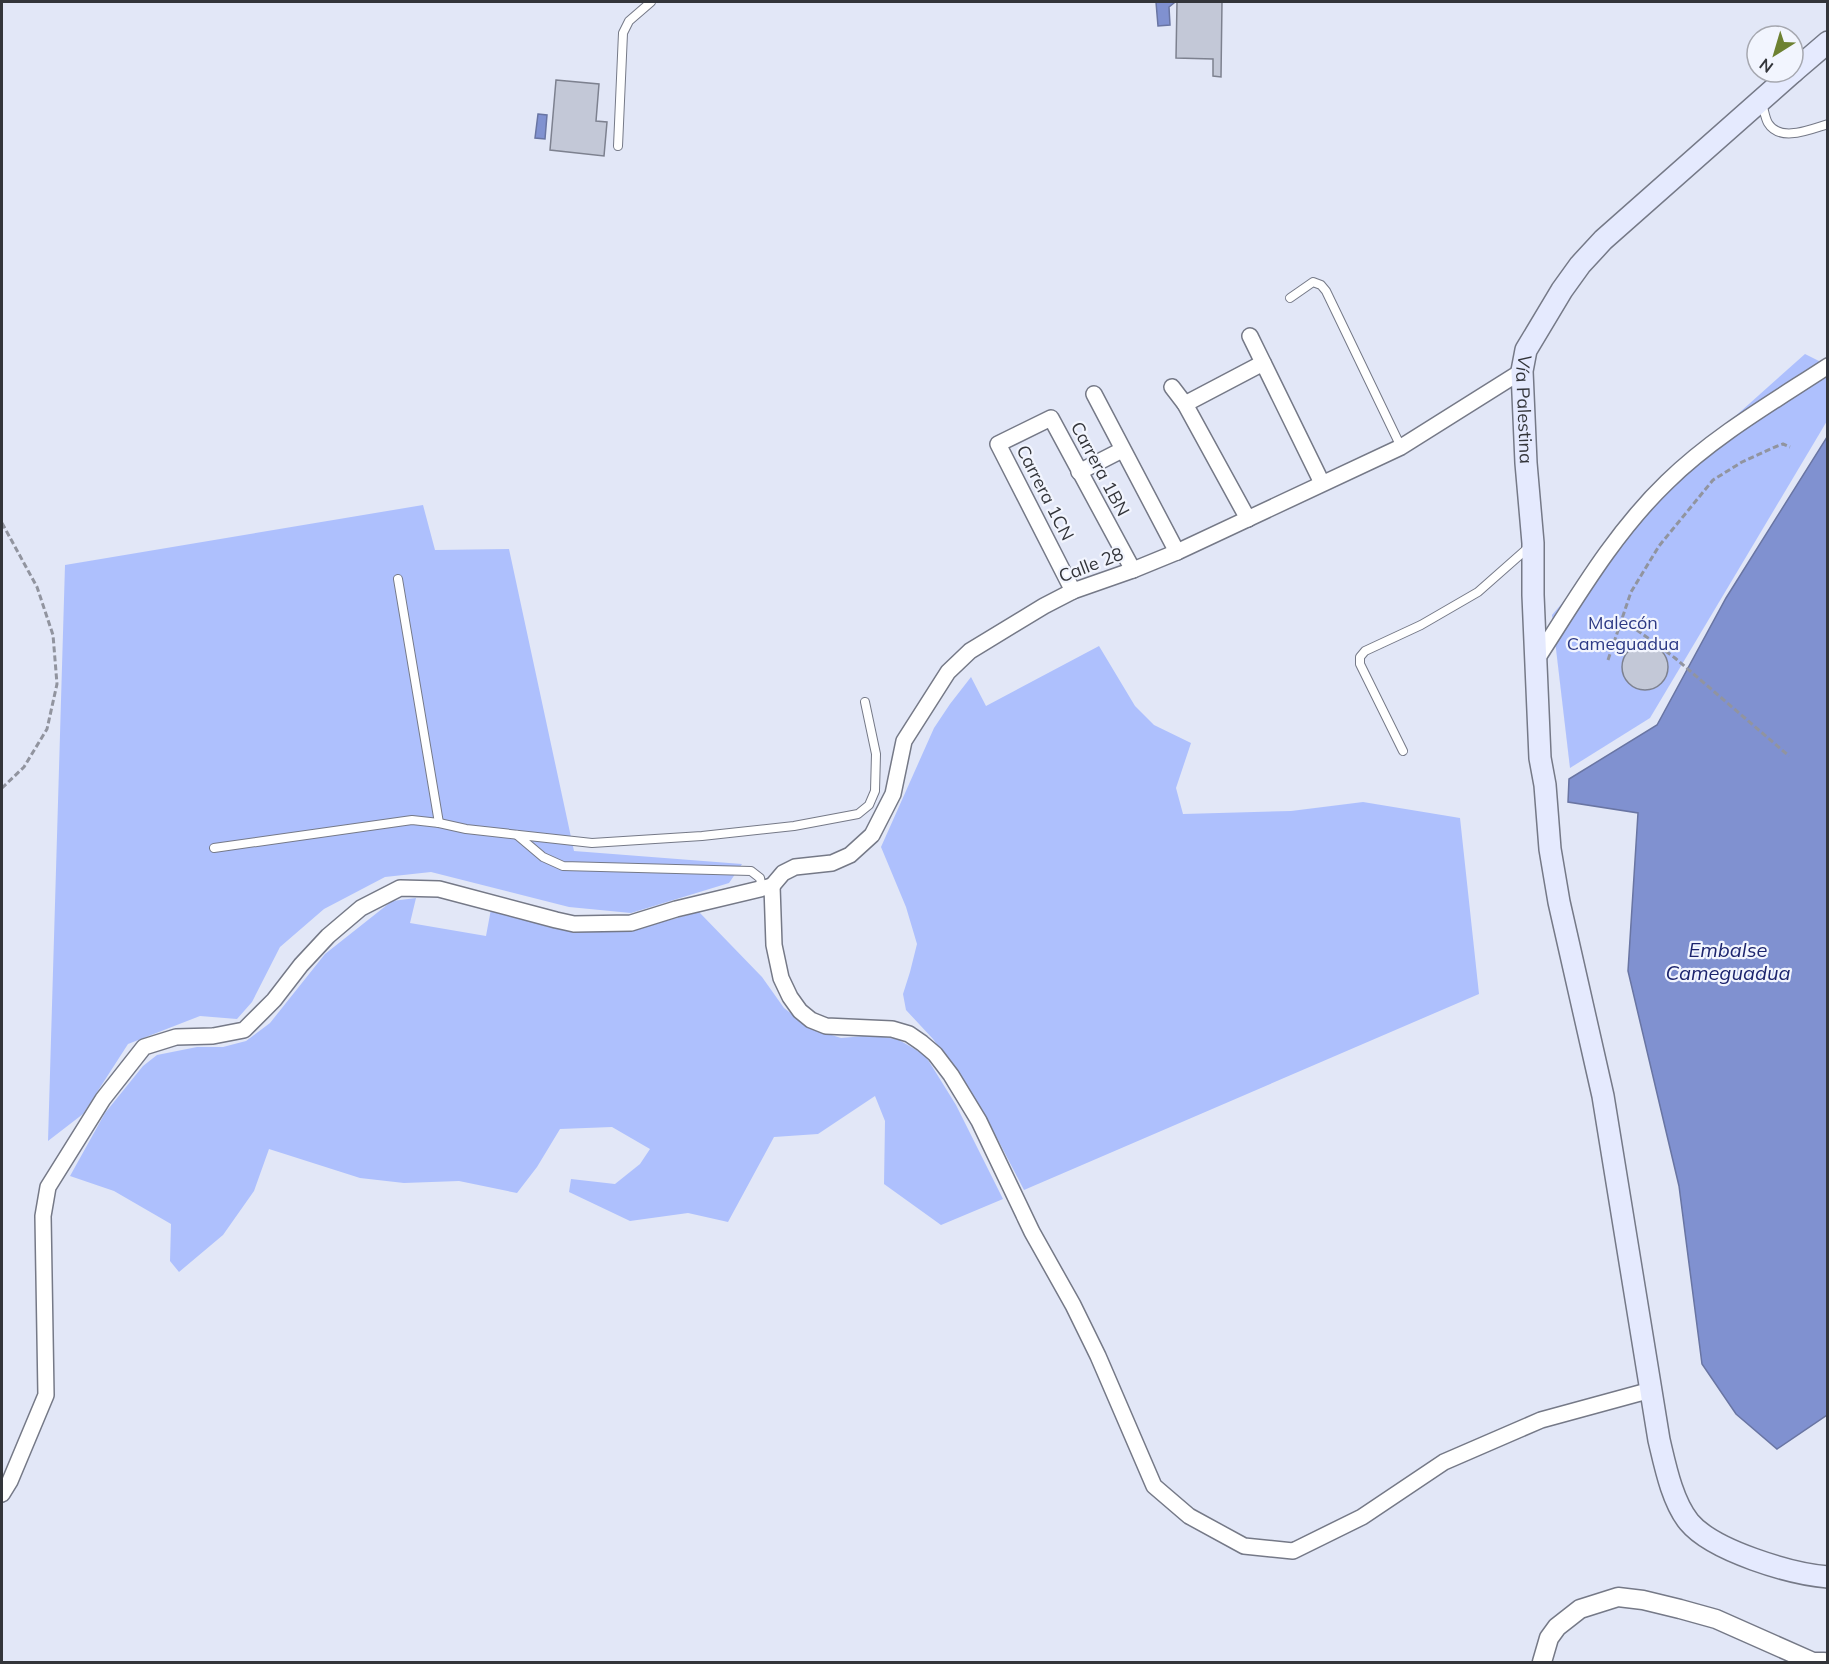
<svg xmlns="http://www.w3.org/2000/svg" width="1829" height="1664" font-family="Mulish,sans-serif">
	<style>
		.green { fill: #aec0fd }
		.water { fill: #8091d0; stroke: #6975a3; stroke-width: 1.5 }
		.building { fill: #c3c8d7; stroke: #7d818f; stroke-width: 1.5 }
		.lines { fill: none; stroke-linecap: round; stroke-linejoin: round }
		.service-casing { stroke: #757987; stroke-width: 10 }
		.minor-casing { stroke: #757987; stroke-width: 18 }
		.tertiary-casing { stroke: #757987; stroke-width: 21 }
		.secondary-casing { stroke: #757987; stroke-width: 24 }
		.path { stroke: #91949f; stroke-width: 3; stroke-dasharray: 6 3; stroke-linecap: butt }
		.service { stroke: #fff; stroke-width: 8 }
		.minor { stroke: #fff; stroke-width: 15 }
		.tertiary { stroke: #fff; stroke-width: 18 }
		.secondary { stroke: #e5eafe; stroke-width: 21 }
		.labels { text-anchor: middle; stroke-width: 4.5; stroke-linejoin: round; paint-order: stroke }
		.street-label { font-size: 18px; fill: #33353a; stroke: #f2f5fe }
		.park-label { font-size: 18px; fill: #2d3a85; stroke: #f2f5fe }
		.water-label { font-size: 20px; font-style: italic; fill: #1d256e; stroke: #f2f5fe }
	</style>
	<rect width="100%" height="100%" fill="#e2e7f7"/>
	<!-- green -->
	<g class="green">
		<polygon points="1805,354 1827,365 1827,421 1650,718 1570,768 1552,615 1683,463"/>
		<polygon points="423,505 435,550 509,549 574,851 742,864 729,883 631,913 569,907 431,872 385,877 324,909 280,947 252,1002 237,1019 200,1016 128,1044 83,1114 48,1141 65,565"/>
		<polygon points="1099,646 1135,706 1154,725 1191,743 1176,788 1183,814 1291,811 1363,802 1460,818 1479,994 1024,1190 982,1109 933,1039 906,1010 903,994 910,972 917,944 906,907 881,847 934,728 950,704 971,677 986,706"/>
		<polygon points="416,898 410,923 486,936 491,909 548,927 583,931 641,928 699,912 762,977 784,1008 810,1028 841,1038 876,1035 899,1040 925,1055 956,1105 1003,1199 941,1225 884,1184 885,1121 875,1096 818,1134 774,1137 728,1222 688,1213 630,1221 569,1192 571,1179 615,1184 640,1164 650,1149 612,1127 560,1129 537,1167 517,1193 459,1181 404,1183 360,1178 269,1149 254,1191 223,1235 179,1272 170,1261 171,1224 114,1191 70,1176 105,1113 143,1066 157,1055 197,1047 223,1047 246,1041 270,1023 325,954 392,901"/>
	</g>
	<!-- water -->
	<g class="water">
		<polygon points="1156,2 1173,2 1174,3 1169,7 1170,25 1158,26"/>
		<polygon points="538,114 547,115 545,139 535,138"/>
		<polygon points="1827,437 1827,1415 1777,1449 1736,1414 1702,1364 1679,1186 1628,971 1638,813 1568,802 1569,779 1657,725 1726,598"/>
	</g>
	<!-- building -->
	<g class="building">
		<polygon points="1177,2 1222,2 1221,77 1213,76 1213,59 1176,58"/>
		<polygon points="556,80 599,84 596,121 607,122 604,156 550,150"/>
		<circle cx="1645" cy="667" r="23"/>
	</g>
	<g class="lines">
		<defs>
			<g id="service">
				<path d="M 1762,104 C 1764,109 1765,118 1768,123 C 1780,143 1811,129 1828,124"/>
				<polyline points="618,146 623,33 629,21 651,2"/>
				<polyline points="1290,298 1313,282 1321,285 1326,291 1401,447"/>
				<polyline points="398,579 439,823"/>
				<polyline points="1403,751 1360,664 1360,657 1365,651 1421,625 1478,592 1529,547"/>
				<polyline points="517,835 543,857 563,866 751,871 760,878 762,889"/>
				<polyline points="214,848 412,820 439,823 466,829 592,843 702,836 794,826 858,814 869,805 875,791 876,754 865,702"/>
			</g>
			<g id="minor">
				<polyline points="1250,336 1322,483"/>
				<polyline points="1172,387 1185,404 1248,519"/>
				<polyline points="1094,394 1177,552"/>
				<polyline points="1185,404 1263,363"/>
				<polyline points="1079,472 1122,450"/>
				<polyline points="1073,591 998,444 1051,418 1133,570"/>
				<path d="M 1537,659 C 1577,597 1614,533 1667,482 C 1714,436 1773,402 1828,366"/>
				<polyline points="772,886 774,945 781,978 790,997 800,1011 811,1020 826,1026 892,1029 909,1034 922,1043 935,1054 951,1075 979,1121 1032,1232 1073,1305 1098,1356 1154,1486 1189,1516 1244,1546 1293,1551 1362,1517 1444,1462 1541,1420 1651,1390"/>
				<polyline points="772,886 783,873 795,867 832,863 850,855 872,835 893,794 904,741 948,672 970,651 1044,606 1073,591 1133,570 1177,552 1401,447 1522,371"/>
				<polyline points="2,1494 10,1481 46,1395 43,1216 48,1187 103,1099 144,1047 176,1037 213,1036 244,1030 274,1000 301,965 328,936 361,908 400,888 439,889 556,920 574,924 631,923 676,909 772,886"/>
			</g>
			<polyline id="tertiary" points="1542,1662 1549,1638 1557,1627 1580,1609 1618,1597 1643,1600 1680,1609 1716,1619 1813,1662 1824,1662"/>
			<g id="secondary">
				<path id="s1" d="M 1793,72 L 1603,240 L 1580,265 L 1562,290 L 1526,350 L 1522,371 L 1526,463 L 1533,543 L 1533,595 L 1540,758 L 1545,785 L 1550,849 L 1559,902 L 1603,1096 L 1659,1440 C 1665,1465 1672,1501 1689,1522 C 1713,1551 1791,1574 1828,1577"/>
				<polyline points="1793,72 1828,42"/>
			</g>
		</defs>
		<!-- service casing -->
		<use href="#service" class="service-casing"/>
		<!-- minor casing -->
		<use href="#minor" class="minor-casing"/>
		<!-- tertiary casing -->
		<use href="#tertiary" class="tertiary-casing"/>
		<!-- secondary casing -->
		<use href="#secondary" class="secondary-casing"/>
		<!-- path -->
		<g class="path">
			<polyline points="2,523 37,587 53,635 57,684 47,729 24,767 2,788"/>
			<polyline points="1622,619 1675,658 1789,756"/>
			<polyline points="1608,660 1631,592 1659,546 1713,480 1742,462 1775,447 1783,444 1790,447"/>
		</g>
		<!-- service -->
		<use href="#service" class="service"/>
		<!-- minor -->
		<use href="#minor" class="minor"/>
		<!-- tertiary -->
		<use href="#tertiary" class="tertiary"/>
		<!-- secondary -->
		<use href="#secondary" class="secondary"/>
	</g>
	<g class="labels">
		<!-- street labels -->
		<g class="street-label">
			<text dy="6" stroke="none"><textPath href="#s1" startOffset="448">Vía Palestina</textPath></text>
			<text transform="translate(1100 469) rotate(62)" y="6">Carrera 1BN</text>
			<text transform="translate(1045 493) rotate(63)" y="6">Carrera 1CN</text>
			<text transform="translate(1091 565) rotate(-21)" y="6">Calle 28</text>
		</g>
		<!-- park labels -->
		<g class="park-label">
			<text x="1623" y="629">Malecón<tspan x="1623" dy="21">Cameguadua</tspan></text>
		</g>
		<!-- water labels -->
		<g class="water-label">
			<text x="1728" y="957">Embalse<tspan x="1728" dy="23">Cameguadua</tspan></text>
		</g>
	</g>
	<!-- border -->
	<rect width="1829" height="1664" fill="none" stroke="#33353a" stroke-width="6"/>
	<!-- north arrow -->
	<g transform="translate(1775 54) rotate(217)"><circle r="28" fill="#f2f5fe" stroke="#a6a8b0" stroke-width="1.5"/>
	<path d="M0-4.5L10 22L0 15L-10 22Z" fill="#6d8131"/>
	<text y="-9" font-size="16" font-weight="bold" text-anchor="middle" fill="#33353a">N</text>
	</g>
</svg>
